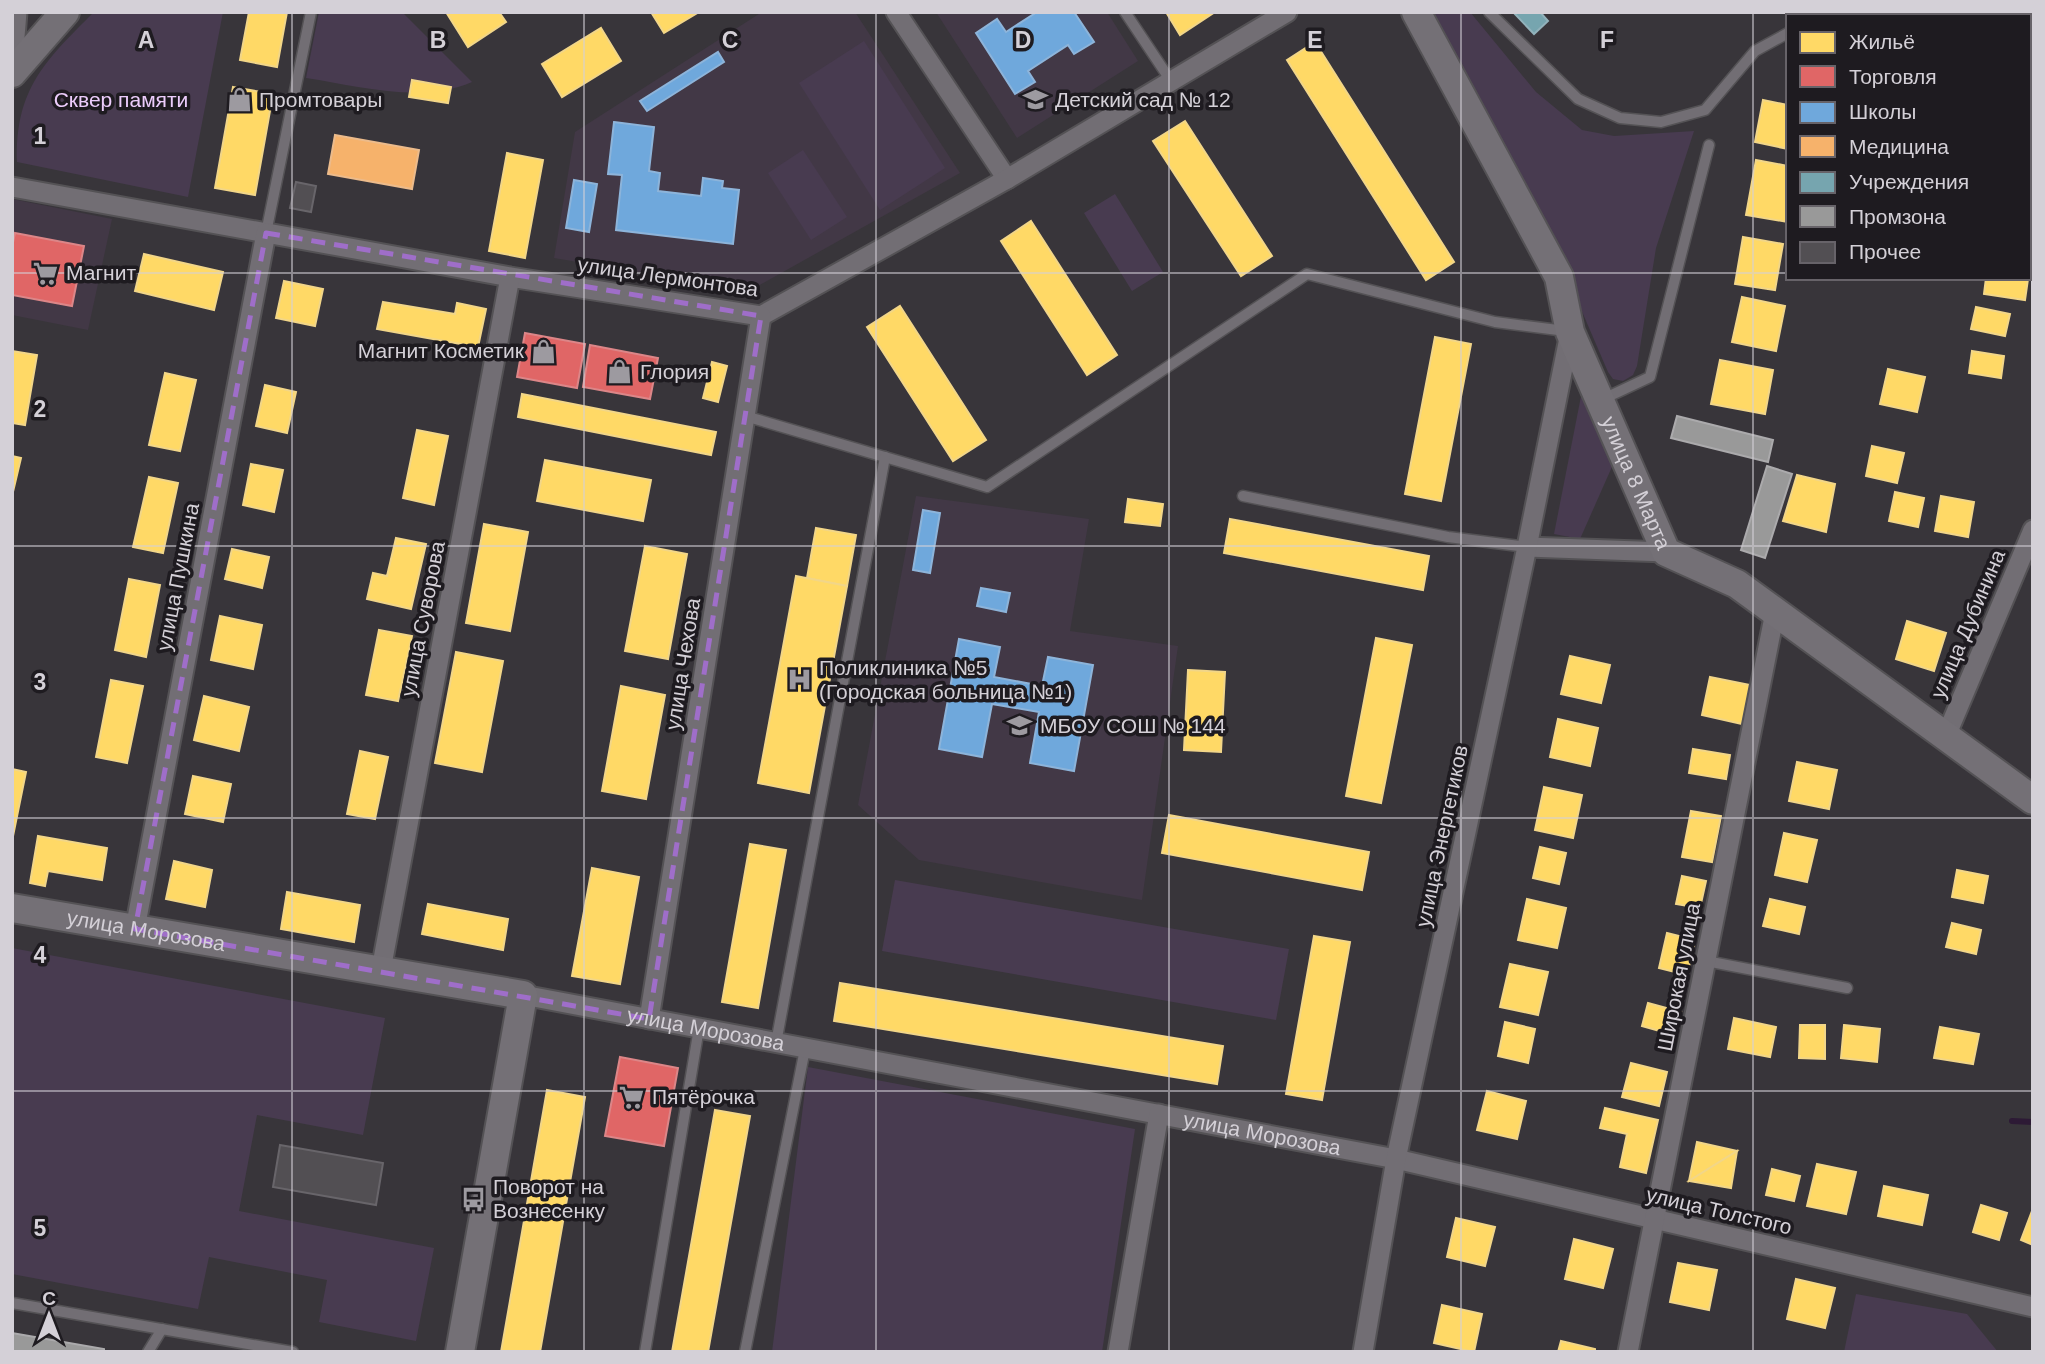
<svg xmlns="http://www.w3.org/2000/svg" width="2045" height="1364" font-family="Helvetica,sans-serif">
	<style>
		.built { fill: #423846 }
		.green { fill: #483b50 }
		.homes { fill: #ffd966; stroke: #f2d688; stroke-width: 2 }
		.shops { fill: #e06666; stroke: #dc8688; stroke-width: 2 }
		.schools { fill: #6fa8dc; stroke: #8db4da; stroke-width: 2 }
		.health { fill: #f6b26b; stroke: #ecbb8b; stroke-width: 2 }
		.public { fill: #76a5af; stroke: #92b2bb; stroke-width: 2 }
		.industry { fill: #999; stroke: #abaaac; stroke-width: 2 }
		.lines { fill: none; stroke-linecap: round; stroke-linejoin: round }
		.stream { stroke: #2d1a35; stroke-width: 6 }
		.building { fill: #524f53; stroke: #68656a; stroke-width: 2 }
		.lane-casing { stroke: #545255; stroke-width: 13 }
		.street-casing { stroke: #545255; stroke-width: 23 }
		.secondary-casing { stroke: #545255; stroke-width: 32 }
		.lane { stroke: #726e74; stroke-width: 10 }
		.street { stroke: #726e74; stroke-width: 19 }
		.secondary { stroke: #747076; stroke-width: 28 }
		.marked { fill: none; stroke: #9f6ec9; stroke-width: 5; stroke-dasharray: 14 9; stroke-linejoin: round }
		.grid { fill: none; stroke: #d4d0d7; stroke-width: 2; stroke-opacity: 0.55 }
		.labels { text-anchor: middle; stroke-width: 7; stroke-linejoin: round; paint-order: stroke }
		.park-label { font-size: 21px; fill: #ecccfb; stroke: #1e1b20 }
		.poi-label { font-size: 21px; fill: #d4d0d7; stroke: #1e1b20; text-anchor: start }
		.street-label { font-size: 21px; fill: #d4d0d7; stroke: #1e1b20 }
		.grid-label { font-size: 23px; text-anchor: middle; font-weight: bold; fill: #d4d0d7; stroke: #1e1b20; stroke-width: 7; stroke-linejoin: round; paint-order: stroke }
	</style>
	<rect width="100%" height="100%" fill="#38353a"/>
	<!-- built -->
	<g class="built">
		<polygon points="762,12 855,12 960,173 749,291 554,258 575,132"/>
		<polygon points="936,12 1107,12 1138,61 1017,138"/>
		<polygon points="12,199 112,219 88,330 12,315"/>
		<polygon points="916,496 1089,519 1070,631 1178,646 1142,900 919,860 858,805"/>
	</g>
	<!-- green -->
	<g class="green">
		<path d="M 94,12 L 223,12 L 188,197 L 17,162 C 15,89 45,61 94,12 Z"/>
		<path d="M 319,12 L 402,12 L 472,82 C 421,104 359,86 306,78 Z"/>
		<polygon points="1418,12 1470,12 1536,92 1582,130 1614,136 1694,131 1656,248 1637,366 1633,375 1623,381 1613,379 1608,372 1559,258"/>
		<polygon points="864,41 945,168 880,210 799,83"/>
		<polygon points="803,150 847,217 811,240 768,173"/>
		<polygon points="1115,194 1163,272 1132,291 1084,213"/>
		<polygon points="1584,381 1615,460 1580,539 1554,534"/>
		<polygon points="895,880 1289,949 1276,1020 882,951"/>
		<polygon points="12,948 385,1018 363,1135 257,1115 239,1211 434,1248 416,1341 319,1322 327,1280 209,1257 198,1309 12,1274"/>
		<polygon points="808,1067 1135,1129 1102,1352 772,1352"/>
		<polygon points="1856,1294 1967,1314 1998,1352 1844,1352"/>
	</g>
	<!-- homes -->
	<g class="homes">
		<polygon points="249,12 287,12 277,67 240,60"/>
		<polygon points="446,12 499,12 506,22 468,47"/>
		<polygon points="651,12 699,12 664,33"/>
		<polygon points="1166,12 1215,12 1180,35"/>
		<polygon points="601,28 621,61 562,97 542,64"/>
		<polygon points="2029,34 2033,35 2033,60 2029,60"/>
		<polygon points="1315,42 1454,262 1426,280 1287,60"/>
		<polygon points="412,80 451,87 448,103 409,97"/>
		<polygon points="233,87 273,94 255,195 215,188"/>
		<polygon points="1763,100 1788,105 1788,149 1755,142"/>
		<rect x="2029" y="100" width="4" height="24"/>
		<polygon points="1185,121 1272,256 1241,276 1153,141"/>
		<polygon points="507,153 543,160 525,258 489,251"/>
		<polygon points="1756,160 1788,166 1788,222 1746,215"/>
		<polygon points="1031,221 1117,355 1087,375 1001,241"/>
		<polygon points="1743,237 1783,244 1775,290 1735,284"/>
		<polygon points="144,254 223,272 214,310 135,291"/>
		<polygon points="1986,278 2028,279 2025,300 1984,294"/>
		<polygon points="284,281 323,289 315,326 276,318"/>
		<polygon points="1742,297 1785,306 1776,351 1732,342"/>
		<polygon points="383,302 455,314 457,303 486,309 478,347 377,329"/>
		<polygon points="900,306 986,440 953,461 867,327"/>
		<polygon points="1976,307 2010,314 2005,336 1971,329"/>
		<polygon points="1435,337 1471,344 1441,501 1405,494"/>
		<polygon points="12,351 37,355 25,425 12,423"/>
		<polygon points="1972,351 2004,356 2001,378 1969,373"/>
		<polygon points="1720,360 1773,370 1765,414 1711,404"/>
		<polygon points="712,362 727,366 718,402 703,398"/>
		<polygon points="1888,369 1925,377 1917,412 1880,404"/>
		<polygon points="165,373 196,380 180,451 149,445"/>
		<polygon points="265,385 296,392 287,433 256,426"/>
		<polygon points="522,394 716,432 711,455 518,417"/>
		<polygon points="417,430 448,436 434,505 403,498"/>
		<polygon points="1872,446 1904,453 1897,483 1866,476"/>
		<polygon points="12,456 21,458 12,496"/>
		<polygon points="545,460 651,480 643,521 537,501"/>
		<polygon points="251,464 283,470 274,512 243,505"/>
		<polygon points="1797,475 1835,484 1826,532 1783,521"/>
		<polygon points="149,477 178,483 163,553 133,547"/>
		<polygon points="1895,492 1924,498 1918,527 1889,521"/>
		<polygon points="1941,496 1974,502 1968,537 1935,531"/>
		<polygon points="1128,499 1163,504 1160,526 1125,522"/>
		<polygon points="1230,519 1429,556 1423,590 1224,553"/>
		<polygon points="484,524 528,532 510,631 466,623"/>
		<polygon points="816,528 856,535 847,586 807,578"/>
		<polygon points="396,538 426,544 411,609 367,599 373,573 387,576"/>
		<polygon points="645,546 687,554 668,659 625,651"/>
		<polygon points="232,549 269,557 262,588 225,579"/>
		<polygon points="796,576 847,586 809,793 758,783"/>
		<polygon points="129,579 160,585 146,657 115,650"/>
		<polygon points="220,616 262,625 253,669 211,660"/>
		<polygon points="1907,621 1946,633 1934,671 1896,659"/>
		<polygon points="379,630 412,636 398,701 366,695"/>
		<polygon points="1376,638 1412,645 1381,803 1346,796"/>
		<polygon points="456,652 503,661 482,772 435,763"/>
		<polygon points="1570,656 1610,665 1601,703 1561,694"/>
		<polygon points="1188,670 1225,672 1221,752 1184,750"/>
		<polygon points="1710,677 1750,685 1742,724 1702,715"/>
		<polygon points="111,680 143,686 127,763 96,757"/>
		<polygon points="621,686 665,695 646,799 602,791"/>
		<polygon points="204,696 249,707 239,751 194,740"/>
		<polygon points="1558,719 1598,728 1590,766 1550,757"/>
		<polygon points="1693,749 1730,755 1726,779 1689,773"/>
		<polygon points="360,751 388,757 375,819 347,814"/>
		<polygon points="1797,762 1837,770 1829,809 1789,801"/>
		<polygon points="12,769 26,772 12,841"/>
		<polygon points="193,776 231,784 223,822 185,814"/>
		<polygon points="1544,787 1582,795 1573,838 1535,830"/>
		<polygon points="1691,811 1721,816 1712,862 1682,857"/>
		<polygon points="1169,815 1369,852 1362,890 1162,853"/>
		<polygon points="1784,833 1817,840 1807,882 1775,875"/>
		<polygon points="38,836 107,848 102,880 48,871 45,886 30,883"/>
		<polygon points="750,844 786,850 758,1008 722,1002"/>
		<polygon points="1540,847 1566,853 1559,884 1533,878"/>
		<polygon points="174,861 212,870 205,907 166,899"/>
		<polygon points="592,868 639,877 620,984 572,976"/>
		<polygon points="1957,870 1988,876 1983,903 1952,897"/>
		<polygon points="1682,876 1706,881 1700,908 1676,904"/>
		<polygon points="287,892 360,905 354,942 281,929"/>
		<polygon points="1527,899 1566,908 1557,948 1518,940"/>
		<polygon points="1770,899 1805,907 1799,934 1763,926"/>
		<polygon points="428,904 508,919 503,950 422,934"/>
		<polygon points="1952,923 1981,930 1976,954 1946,947"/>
		<polygon points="1667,933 1695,940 1687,975 1659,968"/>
		<polygon points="1314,936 1350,942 1322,1100 1286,1094"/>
		<polygon points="1510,964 1548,972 1538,1015 1500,1007"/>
		<polygon points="840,983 1223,1046 1217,1084 834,1021"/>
		<polygon points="1648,1003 1681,1012 1674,1035 1642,1026"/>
		<polygon points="1734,1018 1776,1027 1770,1057 1728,1049"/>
		<polygon points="1505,1022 1535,1029 1528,1063 1498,1056"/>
		<polygon points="1800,1025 1825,1025 1825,1059 1799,1058"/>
		<polygon points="1844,1025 1880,1029 1877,1062 1841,1058"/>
		<polygon points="1940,1027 1979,1034 1973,1064 1934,1058"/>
		<polygon points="1631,1063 1667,1072 1659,1106 1622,1097"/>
		<polygon points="547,1090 585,1097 540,1352 501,1352"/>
		<polygon points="1487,1091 1526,1101 1517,1139 1477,1130"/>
		<polygon points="1605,1108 1658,1120 1646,1173 1620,1167 1627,1134 1600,1128"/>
		<polygon points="715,1110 750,1116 708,1352 672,1352"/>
		<polygon points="1697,1142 1737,1151 1689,1181"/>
		<polygon points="1737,1151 1731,1188 1689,1181"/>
		<polygon points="1817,1164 1856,1172 1846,1214 1807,1206"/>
		<polygon points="1772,1169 1800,1176 1794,1201 1766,1195"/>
		<polygon points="1884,1186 1928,1195 1922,1225 1878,1216"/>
		<polygon points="1981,1205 2007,1213 1999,1240 1973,1232"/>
		<polygon points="2032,1211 2033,1211 2033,1245 2021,1240"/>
		<polygon points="1456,1218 1495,1227 1485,1266 1447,1257"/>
		<polygon points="1574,1239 1613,1249 1603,1288 1565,1279"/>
		<polygon points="1678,1263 1717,1270 1709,1310 1670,1302"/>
		<polygon points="1796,1279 1835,1288 1825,1328 1787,1319"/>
		<polygon points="1442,1305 1482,1314 1474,1352 1434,1343"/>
		<polygon points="1561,1341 1595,1349 1595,1352 1558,1352"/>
	</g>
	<!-- shops -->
	<g class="shops">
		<polygon points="15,233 84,246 72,306 12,295 12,247"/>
		<polygon points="525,333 585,344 577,388 517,377"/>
		<polygon points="590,345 658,358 650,399 583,387"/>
		<polygon points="620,1057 678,1068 664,1146 605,1136"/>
	</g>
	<!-- schools -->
	<g class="schools">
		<polygon points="1037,12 1074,12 1094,42 1074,54 1068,45 1028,71 1035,82 1015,94 976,33 997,19 1006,32"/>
		<polygon points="718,52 724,62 647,111 640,101"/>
		<polygon points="614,122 654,127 649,171 660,173 658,191 701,196 703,178 723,181 722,188 739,190 733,244 616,230 622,175 608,174"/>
		<polygon points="574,180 597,184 589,232 566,228"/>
		<polygon points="923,510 940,513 930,573 913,570"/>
		<polygon points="981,588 1010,593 1006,612 977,606"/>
		<polygon points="959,639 1000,647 994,677 1042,686 1048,657 1093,665 1074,771 1030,763 1039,712 992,704 982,757 939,749"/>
	</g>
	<!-- health -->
	<polygon class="health" points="335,135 419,150 412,189 328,174"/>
	<!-- public -->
	<polygon class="public" points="1513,12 1540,12 1548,21 1534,34"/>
	<!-- industry -->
	<g class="industry">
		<polygon points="1677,416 1773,440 1768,462 1671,438"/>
		<polygon points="1767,466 1792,474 1765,558 1741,550"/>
		<polygon points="12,1333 104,1349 104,1352 12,1352"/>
	</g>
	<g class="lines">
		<!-- stream -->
		<polyline class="stream" points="2012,1121 2033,1122"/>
	</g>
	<!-- building -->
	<g class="building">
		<polygon points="296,182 316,186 311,212 290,208"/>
		<polygon points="280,1145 383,1163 376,1205 273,1187"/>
	</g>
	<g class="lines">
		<defs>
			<g id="lane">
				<polyline points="1125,12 1171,81"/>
				<polyline points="1489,12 1578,99 1620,118 1661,122 1705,110 1755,51 1788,33"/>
				<polyline points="1955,12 1988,16"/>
				<polyline points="1819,16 1826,12"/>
				<polyline points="2029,20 2033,20"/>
				<polyline points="266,233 311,12"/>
				<polyline points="1601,400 1650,377 1709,145"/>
				<polyline points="745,416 987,487 1307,274 1495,322 1566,331"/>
				<polyline points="1243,496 1448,537 1527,547"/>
				<polyline points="1706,961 1847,988"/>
				<polyline points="776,1043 885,457"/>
				<polyline points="12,1303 293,1352"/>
				<polyline points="148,1352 162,1329"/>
				<polyline points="645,1352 699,1028"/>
				<polyline points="745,1352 805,1049"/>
			</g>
			<g id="street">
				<polyline points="896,12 1007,179"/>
				<polyline points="12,73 17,12"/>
				<polyline points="12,187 510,277 761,316 1007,179 1287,12"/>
				<polyline points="1527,547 1666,552"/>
				<polyline points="1946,736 2033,530"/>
				<polyline points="135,929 266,233"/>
				<polyline points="381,970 510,277"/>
				<path id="s1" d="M 523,995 L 1396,1159 L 2033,1307"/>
				<polyline points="649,1019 761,316"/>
				<polyline points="1118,1352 1159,1114"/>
				<polyline points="1363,1352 1396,1159 1527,547 1570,333"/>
				<polyline points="1628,1352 1775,612"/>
			</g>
			<g id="secondary">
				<path id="s2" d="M 1416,12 L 1559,277 L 1570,332 L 1666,552 L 1737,584 L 2033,800"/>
				<polyline points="12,73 65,12"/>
				<path id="s3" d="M 12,908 L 523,995 L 460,1352"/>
			</g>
		</defs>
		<!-- lane casing -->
		<use href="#lane" class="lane-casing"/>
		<!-- street casing -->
		<use href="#street" class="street-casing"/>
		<!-- secondary casing -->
		<use href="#secondary" class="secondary-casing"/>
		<!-- lane -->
		<use href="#lane" class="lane"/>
		<!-- street -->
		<use href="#street" class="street"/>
		<!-- secondary -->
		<use href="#secondary" class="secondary"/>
	</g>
	<!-- marked area -->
	<path class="marked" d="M 266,233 L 761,316 L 649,1019 L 135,929 Z"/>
	<!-- grid -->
	<path class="grid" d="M 292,12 L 292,1352M 584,12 L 584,1352M 876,12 L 876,1352M 1169,12 L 1169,1352M 1461,12 L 1461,1352M 1753,12 L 1753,1352M 12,273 L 1788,273M 2029,273 L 2033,273M 12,546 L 2033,546M 12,818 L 2033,818M 12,1091 L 2033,1091"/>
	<!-- icons -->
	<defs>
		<symbol id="shop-bare" viewBox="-9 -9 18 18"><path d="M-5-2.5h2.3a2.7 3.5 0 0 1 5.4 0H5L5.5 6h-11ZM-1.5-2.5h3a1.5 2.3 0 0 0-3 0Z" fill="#9d9aa0" stroke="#1e1b20" stroke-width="2.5" paint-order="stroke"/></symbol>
		<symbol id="school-bare" viewBox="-9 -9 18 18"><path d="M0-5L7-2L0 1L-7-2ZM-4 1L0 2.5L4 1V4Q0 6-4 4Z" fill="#9d9aa0" stroke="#1e1b20" stroke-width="2.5" paint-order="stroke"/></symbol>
		<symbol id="supermarket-bare" viewBox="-9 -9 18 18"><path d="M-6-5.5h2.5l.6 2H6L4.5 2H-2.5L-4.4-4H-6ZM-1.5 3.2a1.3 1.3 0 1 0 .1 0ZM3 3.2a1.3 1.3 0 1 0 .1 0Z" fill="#9d9aa0" stroke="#1e1b20" stroke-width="2.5" paint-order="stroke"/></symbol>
		<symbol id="hospital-bare" viewBox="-9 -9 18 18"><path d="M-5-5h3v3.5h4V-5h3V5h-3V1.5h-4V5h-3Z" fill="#9d9aa0" stroke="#1e1b20" stroke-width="2.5" paint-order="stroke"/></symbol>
		<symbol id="bus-bare" viewBox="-9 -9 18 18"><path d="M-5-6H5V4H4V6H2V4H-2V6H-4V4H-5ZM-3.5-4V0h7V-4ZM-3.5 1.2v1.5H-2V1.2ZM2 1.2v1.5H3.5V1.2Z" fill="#9d9aa0" stroke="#1e1b20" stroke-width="2.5" paint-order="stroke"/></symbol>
	</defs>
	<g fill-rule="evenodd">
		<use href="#shop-bare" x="222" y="82" width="35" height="35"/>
		<use href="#school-bare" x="1018" y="82" width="35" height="35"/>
		<use href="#supermarket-bare" x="28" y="256" width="35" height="35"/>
		<use href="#shop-bare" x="526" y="334" width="35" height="35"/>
		<use href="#shop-bare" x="602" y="354" width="35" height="35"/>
		<use href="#hospital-bare" x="782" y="662" width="35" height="35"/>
		<use href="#school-bare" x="1002" y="708" width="35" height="35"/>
		<use href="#supermarket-bare" x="614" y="1080" width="35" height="35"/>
		<use href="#bus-bare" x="456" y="1182" width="35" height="35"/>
	</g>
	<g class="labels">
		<!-- park labels -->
		<g class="park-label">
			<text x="121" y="107">Сквер памяти</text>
		</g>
		<!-- poi labels -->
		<g class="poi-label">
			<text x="259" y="107">Промтовары</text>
			<text x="1055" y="107">Детский сад № 12</text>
			<text x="66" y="280">Магнит</text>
			<text x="524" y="358" text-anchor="end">Магнит Косметик</text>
			<text x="640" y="379">Глория</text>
			<text x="819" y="675">Поликлиника №5<tspan x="819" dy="24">(Городская больница №1)</tspan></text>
			<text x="1040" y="733">МБОУ СОШ № 144</text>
			<text x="652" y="1104">Пятёрочка</text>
			<text x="493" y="1194">Поворот на<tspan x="493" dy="24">Вознесенку</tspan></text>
		</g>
		<!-- street labels -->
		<g class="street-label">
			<text transform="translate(668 277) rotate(8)" y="7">улица Лермонтова</text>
			<text dy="7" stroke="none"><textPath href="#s2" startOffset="522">улица 8 Марта</textPath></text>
			<text transform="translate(178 577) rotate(-79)" y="7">улица Пушкина</text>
			<text transform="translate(423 619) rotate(-79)" y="7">улица Суворова</text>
			<text transform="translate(1968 624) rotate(-67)" y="7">улица Дубинина</text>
			<text transform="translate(683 664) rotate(-81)" y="7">улица Чехова</text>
			<text transform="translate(1442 836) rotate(-78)" y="7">улица Энергетиков</text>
			<text dy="7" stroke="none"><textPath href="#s3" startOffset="136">улица Морозова</textPath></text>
			<text transform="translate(1679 977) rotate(-79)" y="7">Широкая улица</text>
			<text dy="7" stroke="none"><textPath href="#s1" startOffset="186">улица Морозова</textPath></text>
			<text dy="7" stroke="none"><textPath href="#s1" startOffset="752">улица Морозова</textPath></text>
			<text transform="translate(1719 1211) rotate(13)" y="7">улица Толстого</text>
		</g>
	</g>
	<g class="grid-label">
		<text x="146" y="48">A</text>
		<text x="438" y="48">B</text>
		<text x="730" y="48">C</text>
		<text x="1023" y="48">D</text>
		<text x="1315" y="48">E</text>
		<text x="1607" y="48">F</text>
		<text x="40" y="144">1</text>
		<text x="40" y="417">2</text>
		<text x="40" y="690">3</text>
		<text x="40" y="963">4</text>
		<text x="40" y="1236">5</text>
	</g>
	<!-- border -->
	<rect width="2045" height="1364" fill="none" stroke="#d4d0d7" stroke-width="28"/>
	<!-- legend -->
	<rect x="1786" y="14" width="245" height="266" fill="#1e1b20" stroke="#676369" stroke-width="2"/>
	<rect x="1800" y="32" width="35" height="21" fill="#ffd966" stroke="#676369" stroke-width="2"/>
	<text x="1849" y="49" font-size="21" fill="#d4d0d7">Жильё</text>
	<rect x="1800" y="66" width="35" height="21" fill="#e06666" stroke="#676369" stroke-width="2"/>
	<text x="1849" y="84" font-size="21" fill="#d4d0d7">Торговля</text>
	<rect x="1800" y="102" width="35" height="21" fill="#6fa8dc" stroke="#676369" stroke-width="2"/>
	<text x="1849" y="119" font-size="21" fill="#d4d0d7">Школы</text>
	<rect x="1800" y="136" width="35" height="21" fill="#f6b26b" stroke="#676369" stroke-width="2"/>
	<text x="1849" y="154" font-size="21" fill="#d4d0d7">Медицина</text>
	<rect x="1800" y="172" width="35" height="21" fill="#76a5af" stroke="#676369" stroke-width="2"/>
	<text x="1849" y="189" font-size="21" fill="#d4d0d7">Учреждения</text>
	<rect x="1800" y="206" width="35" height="21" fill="#999999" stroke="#676369" stroke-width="2"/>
	<text x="1849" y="224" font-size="21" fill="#d4d0d7">Промзона</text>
	<rect x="1800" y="242" width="35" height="21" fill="#524f53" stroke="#676369" stroke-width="2"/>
	<text x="1849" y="259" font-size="21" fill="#d4d0d7">Прочее</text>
	<!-- north arrow -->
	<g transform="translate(49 1315)" stroke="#1e1b20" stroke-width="5" paint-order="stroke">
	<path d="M0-5L12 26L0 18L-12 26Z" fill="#d4d0d7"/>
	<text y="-10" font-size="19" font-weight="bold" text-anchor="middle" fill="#d4d0d7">С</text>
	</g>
</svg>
